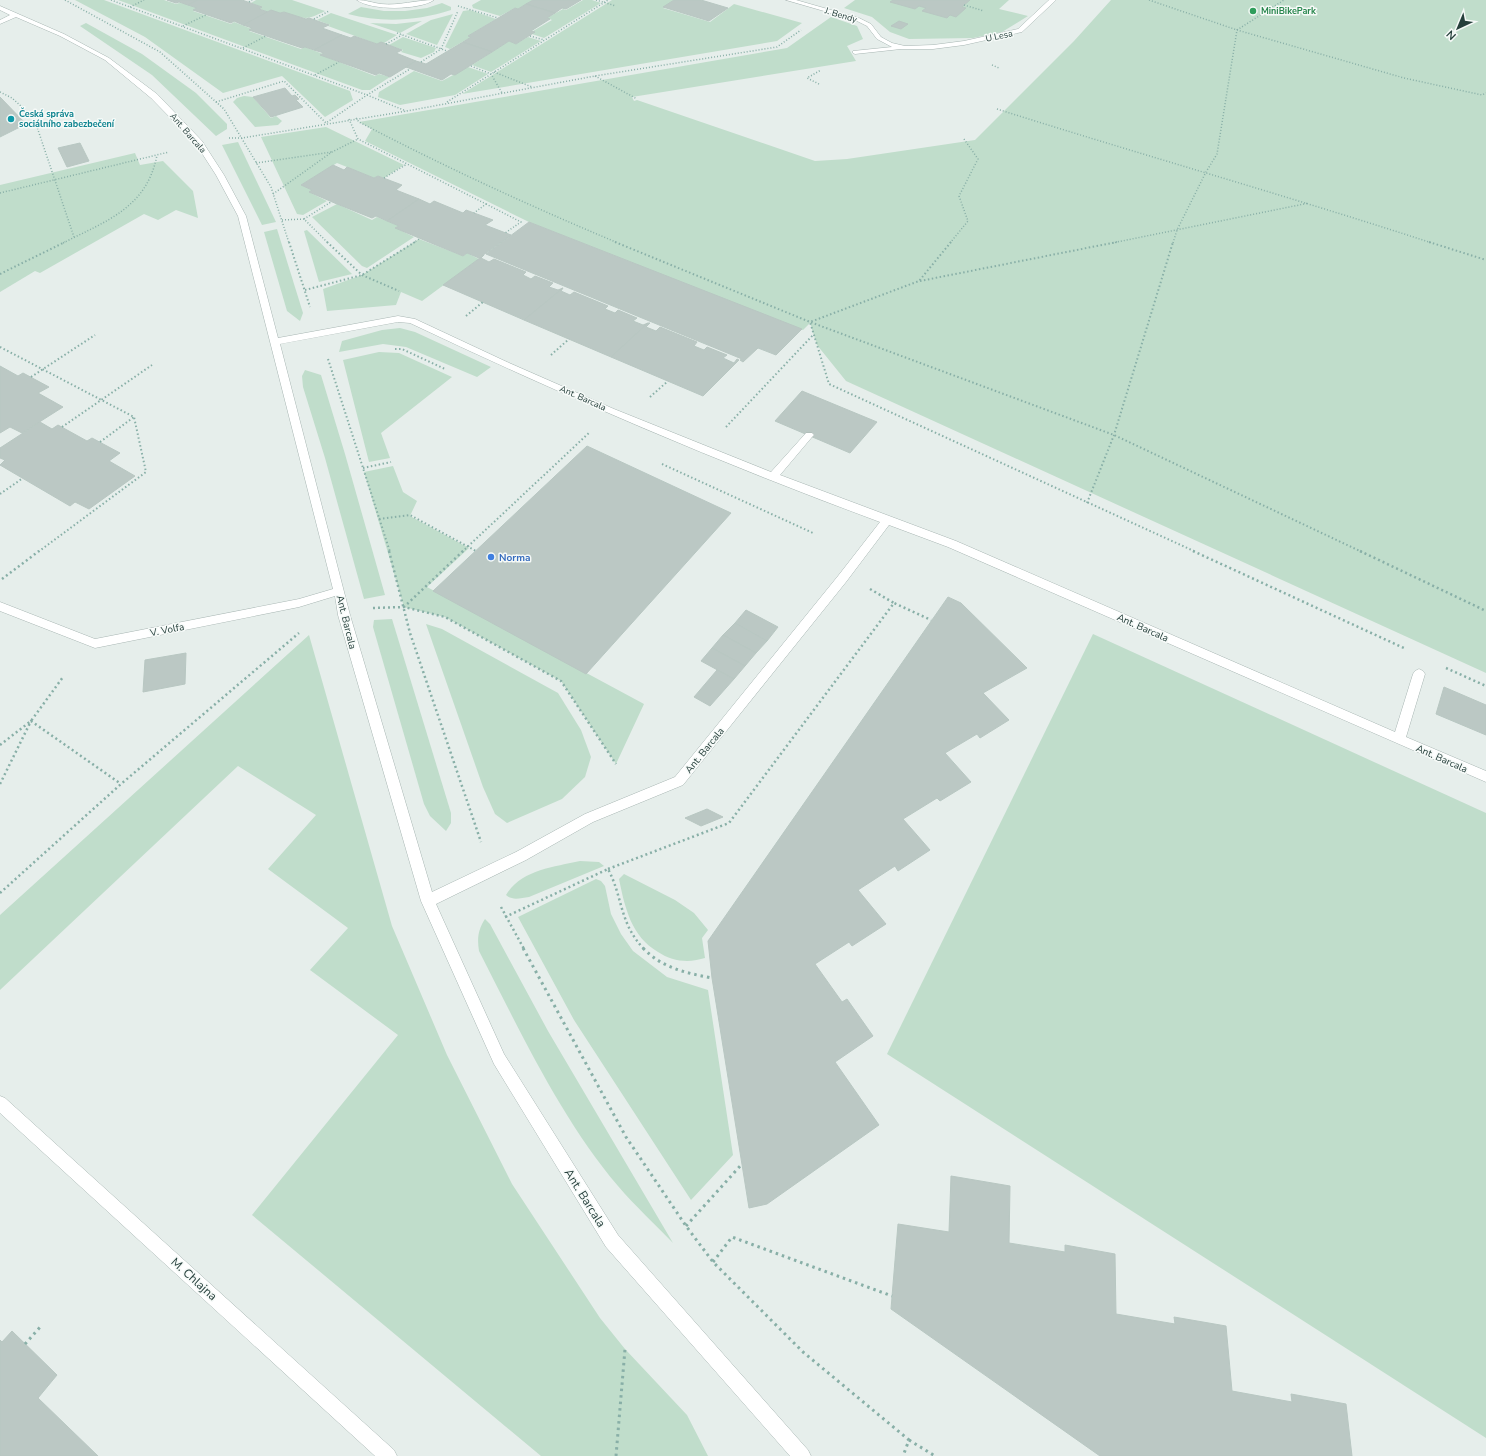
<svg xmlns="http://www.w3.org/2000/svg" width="1486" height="1456" font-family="'Nunito Sans',sans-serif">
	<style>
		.green { fill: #c0ddcb }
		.building { fill: #bbc8c4; stroke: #b8c7c2 }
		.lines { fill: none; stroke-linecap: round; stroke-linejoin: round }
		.minor-casing { stroke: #a8b6b3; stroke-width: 1 }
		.path-far3 { stroke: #88afa7; stroke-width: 1.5; stroke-dasharray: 1 2; stroke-linecap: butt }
		.path-far2 { stroke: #88afa7; stroke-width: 2; stroke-dasharray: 1.5 2.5; stroke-linecap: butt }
		.path-far1 { stroke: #88afa7; stroke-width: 2.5; stroke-dasharray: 2 3; stroke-linecap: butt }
		.path { stroke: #88afa7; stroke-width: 3; stroke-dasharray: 2.5 4; stroke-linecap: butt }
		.minor { fill: #fff; fill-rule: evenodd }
		.leisure-dot { fill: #2e9e5b; stroke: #f6faf8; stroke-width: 1.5 }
		.culture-dot { fill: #0f9aa8; stroke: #f6faf8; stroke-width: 1.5 }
		.shop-dot { fill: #3f7fe0; stroke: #f6faf8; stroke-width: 1.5 }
		.labels { text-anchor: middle; stroke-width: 3; stroke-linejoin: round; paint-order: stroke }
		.far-leisure-label { font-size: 9px; font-weight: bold; fill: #27864d; stroke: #f6faf8; text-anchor: start }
		.far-street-label { font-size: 9px; fill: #253f3b; stroke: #f6faf8 }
		.far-culture-label { font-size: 9px; font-weight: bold; fill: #0d838f; stroke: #f6faf8; text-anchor: start }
		.shop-label { font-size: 10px; font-weight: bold; fill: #366cbe; stroke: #f6faf8; text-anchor: start }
		.street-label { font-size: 10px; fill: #253f3b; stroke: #f6faf8 }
		.near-street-label { font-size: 12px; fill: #253f3b; stroke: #f6faf8 }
	</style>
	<rect width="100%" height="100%" fill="#e6eeeb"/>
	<!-- green -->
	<g class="green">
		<polygon points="75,0 104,0 350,91 353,100 325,117 282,76 223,93 145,37"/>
		<path d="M 118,0 L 164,0 L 176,4 C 182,1 190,6 197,8 L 193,11 L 231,24 L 234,22 L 252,29 L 249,31 L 301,49 L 305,47 L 323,54 L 321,55 L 375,76 L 379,74 L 390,77 L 370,90 L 362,90 Z"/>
		<path d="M 256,0 L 292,0 L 325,11 C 306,21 304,19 284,12 C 276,15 266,11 259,9 L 262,7 L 251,3 Z"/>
		<polygon points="481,0 533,0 518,9 515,8 500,16 473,8 472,5"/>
		<polygon points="583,0 592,0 601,3 544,38 532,34 534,32 533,31 552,20 547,18 563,9 566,10"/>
		<polygon points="612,0 674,0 663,8 710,22 734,4 802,23 777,41 462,94"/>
		<polygon points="855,0 1009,0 999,9 1028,16 1002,32 973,38 909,39 890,32 872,17 844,8"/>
		<polygon points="1111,0 1486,0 1486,673 846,381 817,345 810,323 803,330 529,222 365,141 372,129 359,122 787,48 831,17 857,26 863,39 847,46 856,61 632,97 634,101 637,100 815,161 847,159 975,140 1074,41"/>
		<path d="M 442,3 L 451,7 L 451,10 C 417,21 382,23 348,14 L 361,7 L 384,11 L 405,11 L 427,8 Z"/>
		<polygon points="470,10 496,19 468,36 471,37 450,49 445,47 463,11"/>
		<polygon points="331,13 397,35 384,43 377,44 328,26 330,25 317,20"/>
		<polygon points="453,14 437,45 406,34 431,20"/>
		<polygon points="422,21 400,33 370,23 396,24"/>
		<polygon points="86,23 142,54 196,93 227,124 227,129 216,136 152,75 80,26"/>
		<polygon points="403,37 436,48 434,52 421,58 401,52 403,50 389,45"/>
		<polygon points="528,37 541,41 491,72 472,65 509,41 516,44"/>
		<polygon points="468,67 488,74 455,95 400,105 378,97 379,92 414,71 442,81"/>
		<polygon points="244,96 253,97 271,118 276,116 282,121 278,125 255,127 233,102 237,98"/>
		<polygon points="326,127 404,165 384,178 378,176 374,178 337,163 301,185 312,190 309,192 327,201 303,215 297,214 261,137"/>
		<polygon points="238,142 276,222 262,225 222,145"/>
		<polygon points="135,153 140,165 163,161 193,191 198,218 176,210 158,220 144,214 40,273 35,271 0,292 0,185"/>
		<polygon points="337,204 372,220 377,217 399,226 396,228 414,237 367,268 362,266 312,217"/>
		<polygon points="277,229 303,313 300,321 287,311 264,232"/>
		<polygon points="307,230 352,274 319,282 304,231"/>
		<polygon points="419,239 463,256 467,253 479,259 422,301 401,292 396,305 327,311 323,289 362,275"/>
		<polygon points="400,328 415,332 491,367 477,377 406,347 383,344 339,352 342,341 382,330"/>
		<polygon points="379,352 399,353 452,377 381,433 390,458 369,462 343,360"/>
		<polygon points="305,370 321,375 345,454 385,595 364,599 325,458 303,387 302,376"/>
		<polygon points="393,466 403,492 417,501 410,516 469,548 427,587 644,704 616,764 561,681 445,617 404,607 364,472"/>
		<polygon points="392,619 451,813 451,823 446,831 430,816 424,804 373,627 374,620"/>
		<polygon points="426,624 442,629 558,693 581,730 591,757 585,777 562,799 507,823 495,814 483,787"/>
		<polygon points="1093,634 1486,813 1486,1438 887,1054"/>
		<polygon points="309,635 392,926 447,1055 512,1184 600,1318 625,1349 687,1415 708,1456 541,1456 252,1215 398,1035 310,970 348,928 268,869 316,815 238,766 0,990 0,915"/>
		<path d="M 580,861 L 599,862 L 604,866 L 529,897 C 521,898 512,901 506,895 C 521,870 553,867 580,861 Z"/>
		<path d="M 624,874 L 675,900 L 694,913 L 708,930 L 702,938 L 705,958 C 700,959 693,961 687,961 C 677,961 667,958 658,952 C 631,936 625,908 619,879 Z"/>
		<polygon points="596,879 601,881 605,886 611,914 621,934 633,951 667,977 708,990 733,1155 691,1200 574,1020 518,917"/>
		<path d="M 485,919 L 490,924 L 548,1031 L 673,1243 C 655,1224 635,1206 618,1186 C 561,1119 519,1029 479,951 C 477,938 478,930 485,919 Z"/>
	</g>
	<!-- building -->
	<g class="building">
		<polygon points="167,0 198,0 188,5 179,2 176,3"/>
		<polygon points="198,0 242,0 262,7 259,9 268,12 243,25 234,21 231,23 193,10 197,8 188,5"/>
		<polygon points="533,0 581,0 566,9 562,8 555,13 526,4"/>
		<polygon points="674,0 701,0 728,8 709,21 663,7"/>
		<polygon points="893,0 970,0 962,7 966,8 956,17 950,15 947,18 922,11 926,8 919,6 915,9 890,2"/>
		<polygon points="526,4 555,13 547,18 550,19 531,31 535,32 516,44 509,41 492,52 463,42 471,37 468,36 515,8 518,9"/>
		<polygon points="271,10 280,13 284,12 306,19 309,18 329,25 322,28 342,35 314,50 305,47 302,48 281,41 249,30 252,28 243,25"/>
		<polygon points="899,21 908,24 901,29 891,26"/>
		<polygon points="342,35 351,38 354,36 377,44 381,42 402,50 396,53 416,61 390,77 379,73 376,75 354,67 320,55 324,53 314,50"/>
		<polygon points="463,42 492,52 455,75 451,74 442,80 406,67 416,61 426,64"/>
		<polygon points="285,88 292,96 295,95 299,99 296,100 303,107 271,117 253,97"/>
		<polygon points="0,97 26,124 0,137"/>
		<polygon points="80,143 89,161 67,167 58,148"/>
		<polygon points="333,165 344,170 347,167 374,178 378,176 402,185 396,190 419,199 387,221 376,216 372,218 337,204 309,192 312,190 301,185"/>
		<polygon points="419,199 430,204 434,201 463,213 466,210 493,220 485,225 511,235 479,258 467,253 463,256 436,245 395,228 399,226 387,221"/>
		<polygon points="529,222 802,329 776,355 758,348 743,362 740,360 742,359 486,254"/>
		<polygon points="484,255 481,258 489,262 494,259 526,272 523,275 531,279 535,276 553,283 549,287 558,290 563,288 524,320 443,285"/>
		<polygon points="563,288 561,291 570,295 574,292 608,306 605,309 615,313 618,310 637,318 633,321 643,325 648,323 611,357 524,320"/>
		<polygon points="648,323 650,323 646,327 656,331 660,327 697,342 694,346 704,350 707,347 727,355 723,358 734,363 737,359 739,360 703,396 611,357"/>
		<polygon points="0,366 18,376 23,373 49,387 38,393 63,407 22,433 10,427 0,433"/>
		<polygon points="802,391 877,422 850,453 775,421"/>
		<polygon points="40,422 52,429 58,425 87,441 92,438 120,453 109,461 135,476 89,509 75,502 70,506 0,465 5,460 0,458 0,448"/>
		<polygon points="587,446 731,513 586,674 433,591"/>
		<polygon points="948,597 961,603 1027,668 983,693 1009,720 980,738 977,734 945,753 971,782 940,801 937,798 903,819 930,850 898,871 895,866 858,890 886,924 852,946 849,942 815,964 842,1002 847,999 873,1036 835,1062 879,1125 767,1204 749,1208 712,978 708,941"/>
		<polygon points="746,610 778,627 767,641 735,623"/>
		<polygon points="735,623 767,641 756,653 723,635"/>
		<polygon points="723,635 756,653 745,666 712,648"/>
		<polygon points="712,648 745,666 734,679 701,661"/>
		<polygon points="186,653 185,684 143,692 145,660"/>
		<polygon points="717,670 734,679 710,706 694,697"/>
		<polygon points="1444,687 1486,705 1486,735 1436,714"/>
		<polygon points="707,809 723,817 701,826 685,818"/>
		<polygon points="951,1176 1010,1186 1009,1243 1065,1252 1065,1245 1115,1254 1116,1314 1175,1324 1174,1317 1226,1326 1232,1391 1292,1402 1291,1394 1346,1404 1352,1456 1100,1456 891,1309 898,1224 949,1232"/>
		<polygon points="12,1331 57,1375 38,1398 98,1456 0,1456 0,1340 2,1342"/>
	</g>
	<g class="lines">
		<defs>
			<g id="minor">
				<path d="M 357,0 C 366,0 373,3 381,4 C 399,6 416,0 434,0 C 420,10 371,11 357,0 Z"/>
				<polygon points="786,0 796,0 859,18 871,24 881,37 892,43 905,46 933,45 964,41 1018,29 1049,0 1056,0 1022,32 964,45 933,49 901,49 855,54 853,53 853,51 892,47 877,39 867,26 855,20"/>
				<path d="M 0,6 L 64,34 L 109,58 L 157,94 L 202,141 L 224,175 L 246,216 L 278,338 L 398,316 L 415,319 L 507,362 L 614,409 L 771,472 L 806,433 L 812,433 L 814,435 L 812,437 L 780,475 L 956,541 L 1395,732 L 1413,674 L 1415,671 L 1419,669 L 1423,671 L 1425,674 L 1406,737 L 1486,771 L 1486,782 L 948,547 L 889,525 L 846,582 L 683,785 L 593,822 L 526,860 L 436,904 L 504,1054 L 618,1235 L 808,1450 L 811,1456 L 790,1456 L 606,1247 L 494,1064 L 421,901 L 338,615 L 335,596 L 299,607 L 95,648 L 0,611 L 0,602 L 95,639 L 299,599 L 333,589 L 238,216 L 216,175 L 196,144 L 151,98 L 105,60 L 60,36 L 16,17 L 0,24 L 0,20 L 10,15 L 0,10 ZM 398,322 L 410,323 C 564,396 720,463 880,522 L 838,576 L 675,777 L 585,814 L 516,852 L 432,892 L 350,615 L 280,344 Z"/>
				<polygon points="0,1096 5,1098 394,1450 397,1456 375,1456 0,1113"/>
			</g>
		</defs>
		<!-- minor casing -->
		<use href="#minor" class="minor-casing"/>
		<!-- path-far3 -->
		<g class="path-far3">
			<polyline points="65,0 160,52 224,109 271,187 289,243"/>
			<polyline points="111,0 367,95 406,111"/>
			<polyline points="596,0 616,6"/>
			<polyline points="1149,0 1237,30 1284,0"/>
			<polyline points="249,2 252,0"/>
			<polyline points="964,5 984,11"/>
			<polyline points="458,6 498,18"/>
			<polyline points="130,7 144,0"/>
			<polyline points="314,19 329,11"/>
			<polyline points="183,26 206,15"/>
			<polyline points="397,33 447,51"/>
			<polyline points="530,36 544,40"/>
			<polyline points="386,44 402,35"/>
			<polyline points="243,48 266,36"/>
			<polyline points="421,62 441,49 458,11"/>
			<polyline points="992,65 999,68"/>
			<polyline points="471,66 491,74 502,93"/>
			<polyline points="494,72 532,87"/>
			<polyline points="315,75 339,62"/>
			<polyline points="595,76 637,99"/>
			<polyline points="819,84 807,78 821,70"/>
			<polyline points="0,92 12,98 34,118 74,237"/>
			<polyline points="216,102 284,81 326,123 367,95 410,69"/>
			<polyline points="447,102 608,0"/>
			<path d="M 997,109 C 1142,155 1288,196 1432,243"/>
			<path d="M 356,118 L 359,122 C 443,166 530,206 618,243"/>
			<polyline points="349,119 358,139 486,204 474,213"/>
			<polyline points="229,138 242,138 407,111 595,76 777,47 801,30"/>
			<polyline points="256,163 332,152"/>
			<polyline points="384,178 407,164"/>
			<polyline points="0,193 169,152"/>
			<polyline points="273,194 332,152 358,139"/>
			<polyline points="486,204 521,222 505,233"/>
			<polyline points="304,219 331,202"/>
			<polyline points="282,220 304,219 328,243"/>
			<path d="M 63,243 C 106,221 147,208 157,155"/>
			<polyline points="413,243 419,239"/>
			<polyline points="950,243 968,221 959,196 978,159 964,139"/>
			<polyline points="1112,243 1309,203"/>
			<polyline points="1173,243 1177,230 1206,172 1217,154 1237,30 1404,78 1482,95 1486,93"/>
		</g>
		<!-- path-far2 -->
		<g class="path-far2">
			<polyline points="289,242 310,307"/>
			<polyline points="327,242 362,275 399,291"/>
			<polyline points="615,242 810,322 829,384 1196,552"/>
			<polyline points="951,242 919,281 810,322 1114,435 1362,552"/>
			<polyline points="1429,242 1486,260"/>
			<polyline points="0,274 65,242"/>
			<polyline points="920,281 1117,242"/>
			<polyline points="305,290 362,275 415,242"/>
			<polyline points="466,316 483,302"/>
			<polyline points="0,347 134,417 146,472 38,552"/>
			<polyline points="395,349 402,349 445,369"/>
			<polyline points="551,355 569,339"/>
			<polyline points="328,359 390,552"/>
			<polyline points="31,377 95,335"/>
			<polyline points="650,397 668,381"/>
			<polyline points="62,427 152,365"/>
			<polyline points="726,427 813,335"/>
			<polyline points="100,442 134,417"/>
			<polyline points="662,464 813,533"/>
			<polyline points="363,468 391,462"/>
			<polyline points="0,494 23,478"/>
			<polyline points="1087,503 1114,435 1173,242"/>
			<polyline points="379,519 410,515 476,551"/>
			<polyline points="462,552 590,432"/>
		</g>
		<!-- path-far1 -->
		<g class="path-far1">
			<polyline points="389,551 410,633 481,842"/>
			<polyline points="463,551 404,607 445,617 561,681 616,764"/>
			<polyline points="1193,551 1406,649"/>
			<polyline points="1360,551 1486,611"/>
			<polyline points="2,579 39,551"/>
			<polyline points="870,589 894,603"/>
			<polyline points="373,608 404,607"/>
			<polyline points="1446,668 1486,686"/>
			<polyline points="0,745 31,721 63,677"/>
			<polyline points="0,784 31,721 121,784"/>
			<polyline points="608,869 729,823 894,603 931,620"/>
			<polyline points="0,893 121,784 299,633"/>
			<polyline points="501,907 524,949"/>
			<path d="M 505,917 L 608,869 C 623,897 619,923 644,949"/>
		</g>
		<!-- path -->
		<g class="path">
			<polyline points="523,948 626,1137 686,1226 713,1262 803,1352 909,1440 903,1456"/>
			<path d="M 643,948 C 662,968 686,973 712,978"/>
			<polyline points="686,1226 742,1164"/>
			<polyline points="713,1262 732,1237 892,1296"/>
			<polyline points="25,1344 42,1325"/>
			<polyline points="909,1440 935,1456"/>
			<polyline points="616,1456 625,1349"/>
		</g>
		<!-- minor -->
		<use href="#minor" class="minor"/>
	</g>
	<!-- markers -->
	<circle class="leisure-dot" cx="1253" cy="11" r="4"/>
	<circle class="culture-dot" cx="11" cy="119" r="4"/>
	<circle class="shop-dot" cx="491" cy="557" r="4"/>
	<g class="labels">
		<!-- far-leisure labels -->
		<g class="far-leisure-label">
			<text x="1261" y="14">MiniBikePark</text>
		</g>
		<!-- far-street labels -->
		<g class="far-street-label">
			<text transform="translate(841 15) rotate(17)" y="3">J. Bendy</text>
			<text transform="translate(999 36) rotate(-12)" y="3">U Lesa</text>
			<text transform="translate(188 133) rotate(49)" y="3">Ant. Barcala</text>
			<text transform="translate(583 398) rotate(24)" y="3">Ant. Barcala</text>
		</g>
		<!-- far-culture labels -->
		<g class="far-culture-label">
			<text x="19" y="117">Česká správa<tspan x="19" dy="10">sociálního zabezbečení</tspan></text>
		</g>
		<!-- shop labels -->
		<g class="shop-label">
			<text x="499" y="561">Norma</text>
		</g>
		<!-- street labels -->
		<g class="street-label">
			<text transform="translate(347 622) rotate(76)" y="4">Ant. Barcala</text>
			<text transform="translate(1143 627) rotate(24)" y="4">Ant. Barcala</text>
			<text transform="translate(167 629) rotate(-11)" y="4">V. Volfa</text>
			<text transform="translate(704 750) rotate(-51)" y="4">Ant. Barcala</text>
			<text transform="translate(1442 758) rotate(24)" y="4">Ant. Barcala</text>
		</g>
		<!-- near-street labels -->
		<g class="near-street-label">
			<text transform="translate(585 1198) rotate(58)" y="4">Ant. Barcala</text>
			<text transform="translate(194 1279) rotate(42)" y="4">M. Chlajna</text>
		</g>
	</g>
	<!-- north arrow -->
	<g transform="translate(1458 28) rotate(224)" stroke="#f6faf8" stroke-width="3" paint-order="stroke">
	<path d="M0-3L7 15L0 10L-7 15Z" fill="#253f3b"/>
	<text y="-6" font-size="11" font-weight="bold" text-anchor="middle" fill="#253f3b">N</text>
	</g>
</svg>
